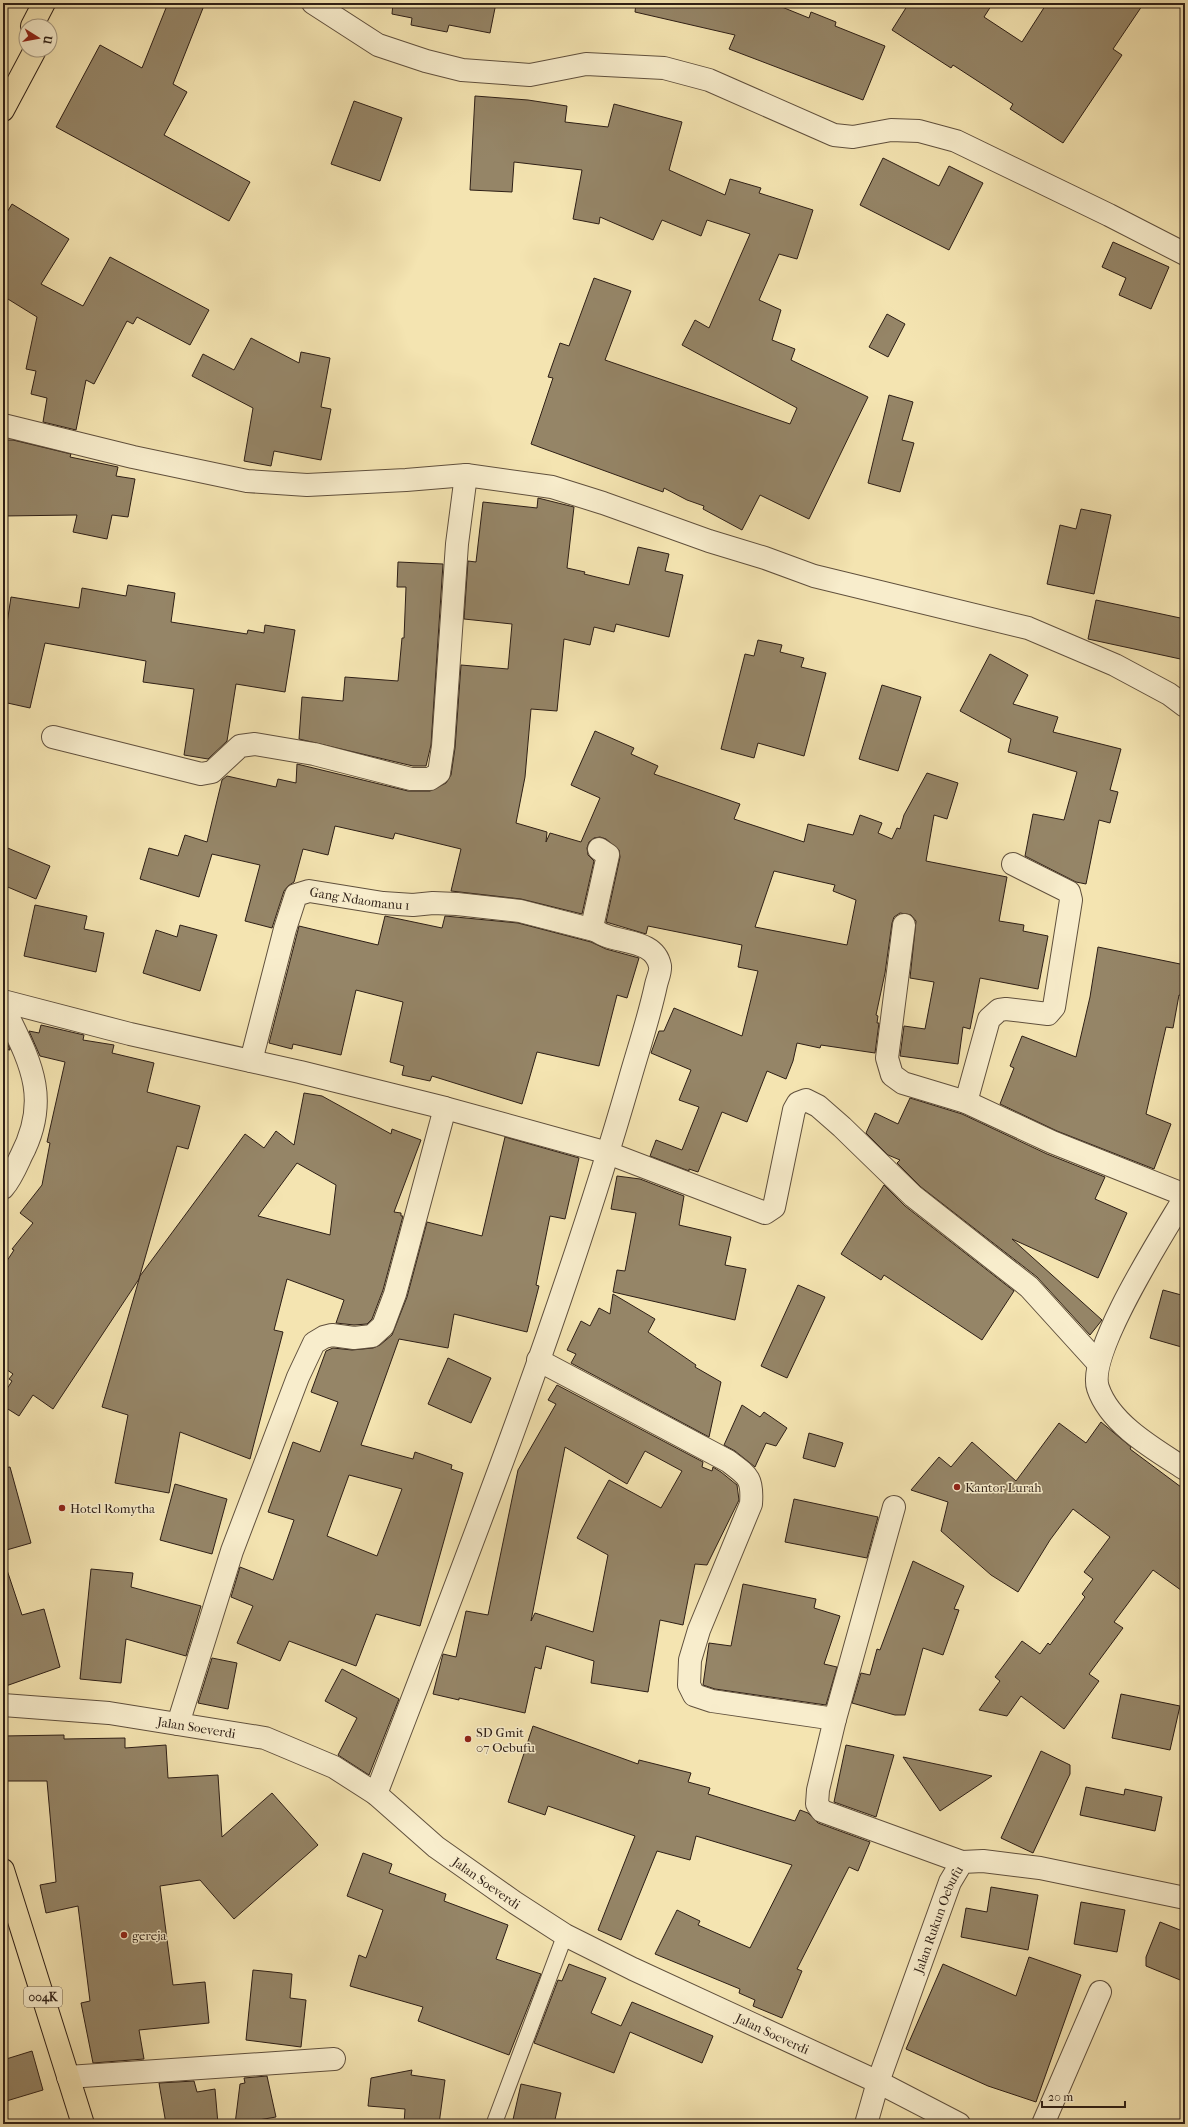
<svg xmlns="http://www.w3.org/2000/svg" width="1188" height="2127" font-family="'IM FELL French Canon',serif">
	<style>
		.building { fill: #958567; stroke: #2e1f16; fill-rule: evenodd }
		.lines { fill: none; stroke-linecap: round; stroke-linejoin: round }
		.service-casing { stroke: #60503d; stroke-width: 17 }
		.minor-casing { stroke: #60503d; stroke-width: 24 }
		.primary-casing { stroke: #2e1f16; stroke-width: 24 }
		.service { stroke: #f8edcc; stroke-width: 15 }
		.minor { stroke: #f8edcc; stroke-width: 22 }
		.primary { stroke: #f4e4b1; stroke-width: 22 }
		.poi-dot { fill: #8f2418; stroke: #f8edcc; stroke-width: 1.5 }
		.labels { text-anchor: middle; stroke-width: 3; stroke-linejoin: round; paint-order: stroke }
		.shield { fill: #f8edcc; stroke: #6b5d4d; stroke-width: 1 }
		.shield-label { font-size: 12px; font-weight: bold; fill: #2e1f16 }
		.street-label { font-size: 13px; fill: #2e1f16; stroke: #f8edcc }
		.poi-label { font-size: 13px; fill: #2e1f16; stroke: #f8edcc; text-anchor: start }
	</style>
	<rect width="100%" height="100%" fill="#f4e4b1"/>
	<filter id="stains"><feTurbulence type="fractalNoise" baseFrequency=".005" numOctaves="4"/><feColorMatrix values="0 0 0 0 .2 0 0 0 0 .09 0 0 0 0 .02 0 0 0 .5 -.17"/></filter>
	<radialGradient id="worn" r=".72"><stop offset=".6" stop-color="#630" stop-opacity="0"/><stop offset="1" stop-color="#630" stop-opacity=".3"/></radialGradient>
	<!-- building -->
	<g class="building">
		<polygon points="168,3 205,3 173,84 187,92 164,135 250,182 229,221 56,127 100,45 142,68"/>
		<polygon points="393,3 496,3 490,33 449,25 447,32 411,25 412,18 392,14"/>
		<polygon points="636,3 772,3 809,18 811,12 836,22 835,26 885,46 863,100 729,49 735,35 635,12"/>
		<polygon points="909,3 993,3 984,17 1022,42 1047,3 1144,3 1113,49 1122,55 1063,143 1010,109 1013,104 953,65 951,68 892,30"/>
		<polygon points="475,96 528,100 567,106 565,122 608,127 614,104 682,122 669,170 725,195 730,179 761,188 759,193 813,210 797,259 779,254 759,300 781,310 772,340 795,349 791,360 868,397 809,519 760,495 742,530 703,509 704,506 687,500 664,488 663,492 531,444 553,378 548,377 560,343 569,346 594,278 631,291 605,360 790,424 797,408 682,345 695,320 709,328 750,234 707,220 701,236 662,220 653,240 600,217 599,224 573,219 582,170 514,162 512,192 470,190"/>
		<polygon points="354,101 402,118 380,181 331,164"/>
		<polygon points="883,158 939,186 949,166 983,183 949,250 860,205"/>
		<polygon points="12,204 69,239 41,284 83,306 110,257 209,310 190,345 137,317 133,324 127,321 94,384 86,380 76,430 43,422 47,398 31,394 36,371 26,369 37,317 3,296 3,219"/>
		<polygon points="1113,242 1169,267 1151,309 1119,295 1126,278 1102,267"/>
		<polygon points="887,314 905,324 888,357 869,347"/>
		<polygon points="251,338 299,363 301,352 330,358 321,407 331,409 321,460 274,451 271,466 244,461 253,408 192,376 203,354 234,370"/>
		<polygon points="889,395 913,402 902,440 914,443 900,492 868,483"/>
		<polygon points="3,440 13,440 71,454 70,457 118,467 116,476 135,479 128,517 112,515 107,539 73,532 77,515 3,516"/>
		<path d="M 538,498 L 574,507 L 567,568 L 585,572 L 584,574 L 629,585 L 638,547 L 669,554 L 665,571 L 683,575 L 669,637 L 616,624 L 614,632 L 594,627 L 590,645 L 564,639 L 557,711 L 531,709 L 525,777 L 516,823 L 547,832 L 546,842 L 550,833 L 581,842 L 600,798 L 571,785 L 595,731 L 634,748 L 631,754 L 658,766 L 654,774 L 740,804 L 734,819 L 804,842 L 808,824 L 853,835 L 860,815 L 882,823 L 878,833 L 892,839 L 897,828 L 900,829 L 904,815 L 927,773 L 958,783 L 947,819 L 934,815 L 926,861 L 1007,877 L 999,921 L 1024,925 L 1023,931 L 1048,936 L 1038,989 L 980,978 L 970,1029 L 963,1027 L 958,1064 L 900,1056 L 904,1026 L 925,1029 L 934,982 L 910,978 L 916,921 L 911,915 L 900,913 L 894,917 L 892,923 L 885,973 L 876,1015 L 878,1016 L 877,1023 L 879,1023 L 875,1053 L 821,1045 L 820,1048 L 797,1043 L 793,1061 L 786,1079 L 767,1071 L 747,1122 L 722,1112 L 698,1172 L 689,1169 L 689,1171 L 650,1156 L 656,1140 L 682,1150 L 699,1107 L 679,1100 L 691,1070 L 651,1053 L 659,1031 L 664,1031 L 674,1008 L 742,1036 L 758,971 L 738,967 L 742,945 L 648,926 L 646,934 L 606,922 L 620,857 L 619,850 L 606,839 L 600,837 L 594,838 L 589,842 L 587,848 L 588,855 L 594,861 L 582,914 L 521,899 L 451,891 L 461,849 L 395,833 L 393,839 L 335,826 L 328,855 L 303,849 L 294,882 L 288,886 L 284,891 L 272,928 L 245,921 L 260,865 L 212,854 L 199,897 L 140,879 L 149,848 L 178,856 L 185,835 L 207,842 L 222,780 L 227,776 L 276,787 L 278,779 L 296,783 L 297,764 L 408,791 L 430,791 L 446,783 L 451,775 L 455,748 L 461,665 L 508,669 L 512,624 L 464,619 L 468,561 L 476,562 L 483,502 L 537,508 ZM 774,871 L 835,885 L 833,891 L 856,900 L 847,945 L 755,927 Z"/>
		<polygon points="1081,509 1111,515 1094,594 1047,584 1060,525 1076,529"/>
		<polygon points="398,562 443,564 431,745 426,766 413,766 299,739 302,697 343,701 345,677 398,681 402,638 404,638 406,587 397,587"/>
		<polygon points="128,585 175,593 171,622 247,634 248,630 264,633 265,625 295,630 285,692 236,684 227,741 208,759 184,755 194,689 143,682 146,661 45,643 30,708 3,702 3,650 11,597 79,608 82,588 126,596"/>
		<polygon points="1096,600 1185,619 1185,660 1088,639"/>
		<polygon points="758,640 782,645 780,652 804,658 801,667 826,673 804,756 758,743 754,758 721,749 745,654 754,656"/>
		<polygon points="990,654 1028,675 1013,704 1058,717 1053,732 1121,749 1110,790 1118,792 1110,823 1099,820 1086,884 1076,882 1025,856 1033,814 1064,820 1077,772 1008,752 1011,739 960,711"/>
		<polygon points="882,685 921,697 898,771 859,759"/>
		<polygon points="3,846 50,866 36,899 3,885"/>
		<polygon points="35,905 87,916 84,929 104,933 96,972 24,956"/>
		<polygon points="385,916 442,928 445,916 518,923 591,942 606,949 639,958 627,998 617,995 599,1066 537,1052 522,1104 432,1076 430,1081 402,1075 404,1066 390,1062 403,1002 356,990 341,1055 293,1044 292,1049 269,1043 299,926 378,945"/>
		<polygon points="180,925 217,935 200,991 143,973 156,930 177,937"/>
		<polygon points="1098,947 1185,965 1185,996 1179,995 1173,1028 1166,1027 1146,1114 1171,1124 1154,1169 1057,1131 1000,1104 1014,1068 1010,1066 1022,1036 1076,1057 1090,997"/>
		<polygon points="41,1025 84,1035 83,1040 114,1045 112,1053 154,1063 147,1092 200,1106 188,1149 177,1146 139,1279 53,1409 33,1395 19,1416 3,1406 3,1395 12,1381 9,1379 13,1374 3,1367 3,1267 14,1250 12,1249 33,1223 20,1213 42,1185 50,1143 47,1142 65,1062 40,1056 29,1031 39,1033"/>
		<polygon points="3,1035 10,1049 10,1050 3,1049"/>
		<path d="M 304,1093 L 322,1096 L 391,1134 L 392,1129 L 421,1140 L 394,1212 L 401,1213 L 401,1216 L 403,1216 L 383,1290 L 372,1319 L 367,1324 L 354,1325 L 336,1323 L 344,1300 L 287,1279 L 274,1330 L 283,1332 L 250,1459 L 180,1432 L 169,1493 L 115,1483 L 128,1415 L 102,1407 L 140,1276 L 245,1134 L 264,1148 L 276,1131 L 294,1145 ZM 297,1163 L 336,1185 L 330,1235 L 258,1216 Z"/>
		<polygon points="910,1098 962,1114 1047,1154 1105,1177 1095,1199 1127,1213 1098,1278 1012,1239 1102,1320 1090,1335 1037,1277 921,1187 897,1163 900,1160 888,1155 866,1133 875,1113 898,1124"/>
		<path d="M 505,1137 L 579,1158 L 565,1219 L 550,1216 L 536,1285 L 539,1286 L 527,1332 L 454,1314 L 448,1348 L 399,1339 L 361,1445 L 413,1459 L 415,1452 L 452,1465 L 451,1469 L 463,1473 L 420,1626 L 376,1614 L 356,1666 L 289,1641 L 280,1661 L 237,1643 L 253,1606 L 231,1597 L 240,1567 L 273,1580 L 294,1520 L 268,1512 L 293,1442 L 320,1452 L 338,1402 L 311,1392 L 326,1351 L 333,1348 L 352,1350 L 373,1348 L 380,1345 L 392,1335 L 407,1297 L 427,1222 L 482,1236 ZM 349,1475 L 402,1489 L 377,1556 L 327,1536 Z"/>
		<polygon points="617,1176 640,1179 684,1196 679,1225 731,1237 725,1265 746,1269 735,1320 613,1292 617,1270 625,1271 636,1213 611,1209"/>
		<polygon points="884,1185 905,1206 1014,1291 982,1340 884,1275 881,1280 841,1254"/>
		<polygon points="798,1285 825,1297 787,1378 761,1366"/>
		<polygon points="1163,1290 1185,1296 1185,1348 1150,1338"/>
		<polygon points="613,1294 655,1319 648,1332 696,1365 695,1367 721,1382 709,1437 571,1363 576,1354 567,1350 581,1321 590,1326 599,1308 610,1314"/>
		<polygon points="448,1358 491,1378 471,1423 428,1404"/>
		<path d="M 557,1385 L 703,1462 L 702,1467 L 712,1471 L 713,1467 L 721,1472 L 737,1485 L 739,1500 L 707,1565 L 695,1564 L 683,1625 L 660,1620 L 648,1692 L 591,1683 L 594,1661 L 546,1646 L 541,1669 L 535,1667 L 525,1713 L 459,1698 L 459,1700 L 433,1694 L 443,1654 L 456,1657 L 466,1611 L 488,1615 L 518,1470 L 556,1404 L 548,1400 ZM 565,1447 L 627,1484 L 645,1451 L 682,1471 L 661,1508 L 609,1480 L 577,1538 L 608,1555 L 593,1632 L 535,1613 L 531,1621 Z"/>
		<polygon points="742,1405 760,1417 764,1412 787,1428 776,1446 766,1443 755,1467 735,1451 724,1445"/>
		<polygon points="1101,1422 1131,1447 1130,1449 1185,1490 1185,1593 1153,1570 1114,1622 1123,1628 1089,1674 1099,1681 1064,1729 1021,1696 1007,1716 979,1710 1000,1681 995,1677 1022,1641 1040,1654 1048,1643 1050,1645 1085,1597 1082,1594 1093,1579 1084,1572 1110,1537 1073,1509 1050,1540 1018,1592 991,1575 941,1531 948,1502 911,1490 939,1457 951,1467 972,1442 1016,1481 1059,1423 1086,1443"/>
		<polygon points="809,1433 843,1443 835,1467 803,1458"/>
		<polygon points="10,1467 31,1543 3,1551 3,1468"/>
		<polygon points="175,1484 227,1499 212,1554 160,1540"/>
		<polygon points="794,1499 878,1517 867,1558 785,1542"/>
		<polygon points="913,1561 964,1586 954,1609 959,1610 943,1655 923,1648 905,1715 895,1715 852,1703 861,1673 870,1675 877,1649 880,1650"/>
		<polygon points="91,1569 133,1573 131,1587 201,1606 186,1656 126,1639 121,1683 80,1679"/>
		<polygon points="7,1570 22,1615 44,1609 60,1667 3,1687 3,1571"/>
		<polygon points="743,1584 816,1599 814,1608 840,1616 824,1664 837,1667 826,1705 715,1689 703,1685 709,1643 731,1646"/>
		<polygon points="212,1658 237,1663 228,1709 198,1703"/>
		<polygon points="342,1669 399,1699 369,1775 338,1755 357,1718 325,1701"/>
		<polygon points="1121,1694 1180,1706 1170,1750 1112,1738"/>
		<polygon points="533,1726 638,1764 639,1760 691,1773 688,1782 710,1788 708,1794 795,1821 800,1810 808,1813 818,1823 870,1842 858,1871 849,1867 797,1969 802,1971 782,2018 753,2006 755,2000 739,1993 740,1989 655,1954 677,1910 700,1921 698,1925 750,1948 792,1865 696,1836 690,1860 657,1851 621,1940 598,1930 635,1836 548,1806 545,1815 508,1802"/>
		<polygon points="64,1735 64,1739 125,1738 125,1748 166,1745 168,1778 218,1775 222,1837 272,1793 318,1845 234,1919 200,1880 160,1886 173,1985 205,1982 209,2023 139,2030 144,2059 93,2063 81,2003 90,2001 78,1906 46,1913 40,1885 56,1882 47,1781 3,1781 3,1736"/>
		<polygon points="846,1745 894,1755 876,1817 834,1802"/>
		<polygon points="1041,1751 1070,1765 1070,1774 1033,1853 1001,1838"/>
		<polygon points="903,1757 992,1776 940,1811"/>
		<polygon points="1086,1787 1124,1795 1125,1789 1162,1797 1155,1831 1080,1815"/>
		<polygon points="363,1853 392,1864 389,1873 446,1894 444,1901 508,1925 496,1959 541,1974 509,2055 418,2021 423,2007 350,1986 359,1955 366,1958 383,1910 347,1896"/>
		<polygon points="991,1887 1038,1895 1028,1950 961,1937 966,1908 987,1912"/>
		<polygon points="1081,1902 1125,1910 1117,1952 1074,1944"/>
		<polygon points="1160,1922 1185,1932 1185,1982 1146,1966 1146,1957"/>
		<polygon points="1029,1957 1081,1975 1036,2102 988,2086 906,2049 943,1964 1016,1996"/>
		<polygon points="569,1964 606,1978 591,2013 621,2026 632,2002 713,2036 702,2063 630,2032 614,2073 534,2043 558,1980 562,1981"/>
		<polygon points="253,1970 292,1974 290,1998 306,2000 301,2047 246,2040"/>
		<polygon points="32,2051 43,2090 3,2102 3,2060"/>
		<polygon points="412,2070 411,2075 445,2080 439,2124 404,2124 405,2109 368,2106 371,2078"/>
		<polygon points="267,2076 276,2117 235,2124 240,2084 245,2083 244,2078"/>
		<polygon points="194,2081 197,2092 215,2089 218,2124 166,2124 159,2083"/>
		<polygon points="521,2084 561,2093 554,2124 512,2124"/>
	</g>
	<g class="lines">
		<defs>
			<polyline id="service" points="494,2124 565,1935"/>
			<g id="minor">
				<polyline points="313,3 378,45 426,61 462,70 530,75 586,64 664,68 709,80 834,135 853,137 891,130 919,131 956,141 1109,215 1185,254"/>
				<polyline points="3,425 133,457 247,481 307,485 406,480 466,475 552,487 603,503 709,541 765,558 814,576 1028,628 1115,665 1169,694 1185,706"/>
				<polyline points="53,737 201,774 212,772 240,746 255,744 314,754 411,779 430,779 439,773 443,746 457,544 466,475"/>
				<polyline points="904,925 887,1058 892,1075 903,1083 966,1102 1052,1142 1185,1195"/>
				<polyline points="3,1001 130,1034 300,1072 445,1108 608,1153 765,1213 774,1207 794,1110 798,1103 806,1100 818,1106 842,1127 913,1196 1029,1287 1098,1363"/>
				<path d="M 3,1006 C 29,1060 52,1097 21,1156 C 16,1167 11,1179 3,1188"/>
				<path id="s1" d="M 251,1061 L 285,929 L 296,895 L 309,891 L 383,903 L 413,905 L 433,903 L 457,904 L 520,911 L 594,930"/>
				<polyline points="966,1102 989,1019 999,1010 1006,1009 1048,1014 1054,1007 1071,900 1069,892 1013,864"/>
				<path d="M 1185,1197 C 1165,1231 1086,1353 1098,1388 C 1110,1424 1154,1449 1185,1469"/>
				<path d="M 538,1360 L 728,1461 C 748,1476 753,1478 751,1504 L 699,1630 L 690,1660 L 689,1685 L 694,1695 L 712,1701 L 835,1719 L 818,1790 L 817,1804 L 822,1811 L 962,1862"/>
				<path id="s2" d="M 3,1705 L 109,1713 L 265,1738 L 334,1767 L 376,1794 L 436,1847 L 514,1902 L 565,1935 L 633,1969 L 878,2082 L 959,2124"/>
				<polyline points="835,1719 894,1507"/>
				<polyline points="178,1724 232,1551 298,1377 314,1343 324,1337 332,1335 354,1338 372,1336 383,1326 395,1294 445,1108"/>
				<path d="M 376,1794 C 466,1559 559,1324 629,1082 C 638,1050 649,1018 656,985 C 657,980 661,971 660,966 C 654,935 609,946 592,927 L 608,855 L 599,849"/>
				<polyline points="68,2077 334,2059"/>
				<path id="s3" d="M 866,2124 L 878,2082 L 950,1882 L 962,1862 L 983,1861 L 1040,1868 L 1185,1898"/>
				<polyline points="1043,2124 1100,1992"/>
			</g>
			<g id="primary">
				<polyline points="32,26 44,3"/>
				<polyline points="3,110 35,50"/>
				<polyline points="3,1870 83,2124"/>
			</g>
		</defs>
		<!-- service casing -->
		<use href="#service" class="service-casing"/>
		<!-- minor casing -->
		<use href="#minor" class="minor-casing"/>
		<!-- primary casing -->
		<use href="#primary" class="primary-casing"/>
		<!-- service -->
		<use href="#service" class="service"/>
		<!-- minor -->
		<use href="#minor" class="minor"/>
		<!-- primary -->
		<use href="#primary" class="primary"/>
	</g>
	<!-- markers -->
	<g class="poi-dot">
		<circle cx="957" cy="1487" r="4"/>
		<circle cx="62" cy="1508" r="4"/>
		<circle cx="468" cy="1739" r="4"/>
		<circle cx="124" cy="1935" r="4"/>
	</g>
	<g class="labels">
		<!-- shield labels -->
		<rect class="shield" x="24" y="1987" width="38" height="20" rx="3"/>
		<g class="shield-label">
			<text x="43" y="2001">004K</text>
		</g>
		<!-- street labels -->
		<g class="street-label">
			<text dy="5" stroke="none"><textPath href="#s1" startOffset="237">Gang Ndaomanu 1</textPath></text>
			<text dy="5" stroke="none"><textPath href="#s2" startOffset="195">Jalan Soeverdi</textPath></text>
			<text dy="5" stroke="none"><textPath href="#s2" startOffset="531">Jalan Soeverdi</textPath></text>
			<text dy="5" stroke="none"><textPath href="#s3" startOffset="217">Jalan Rukun Oebufu</textPath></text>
			<text dy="5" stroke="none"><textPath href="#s2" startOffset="855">Jalan Soeverdi</textPath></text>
		</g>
		<!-- poi labels -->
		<g class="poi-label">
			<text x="965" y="1492">Kantor Lurah</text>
			<text x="70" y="1513">Hotel Romytha</text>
			<text x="476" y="1737">SD Gmit<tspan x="476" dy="15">07 Oebufu</tspan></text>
			<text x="132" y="1940">gereja</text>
		</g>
	</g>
	<!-- margin -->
	<rect width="1188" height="2127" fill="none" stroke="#f4e4b1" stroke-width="16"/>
	<rect x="4" y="4" width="1180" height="2119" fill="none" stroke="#2e1f16" stroke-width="2"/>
	<rect x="8" y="8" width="1172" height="2111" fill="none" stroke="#2e1f16"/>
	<!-- north arrow -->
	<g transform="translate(38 38) rotate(101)"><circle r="19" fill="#f8edcc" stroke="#a79b83"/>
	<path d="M0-3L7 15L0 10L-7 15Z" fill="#8f2418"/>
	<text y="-6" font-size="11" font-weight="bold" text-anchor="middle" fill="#2e1f16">U</text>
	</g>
	<!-- scale -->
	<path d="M1042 2101v6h83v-6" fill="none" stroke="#2e1f16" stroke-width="2"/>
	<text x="1048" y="2101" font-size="12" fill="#2e1f16" stroke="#f8edcc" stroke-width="3" paint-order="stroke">20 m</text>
	<rect width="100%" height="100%" filter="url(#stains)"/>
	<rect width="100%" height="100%" fill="url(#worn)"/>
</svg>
